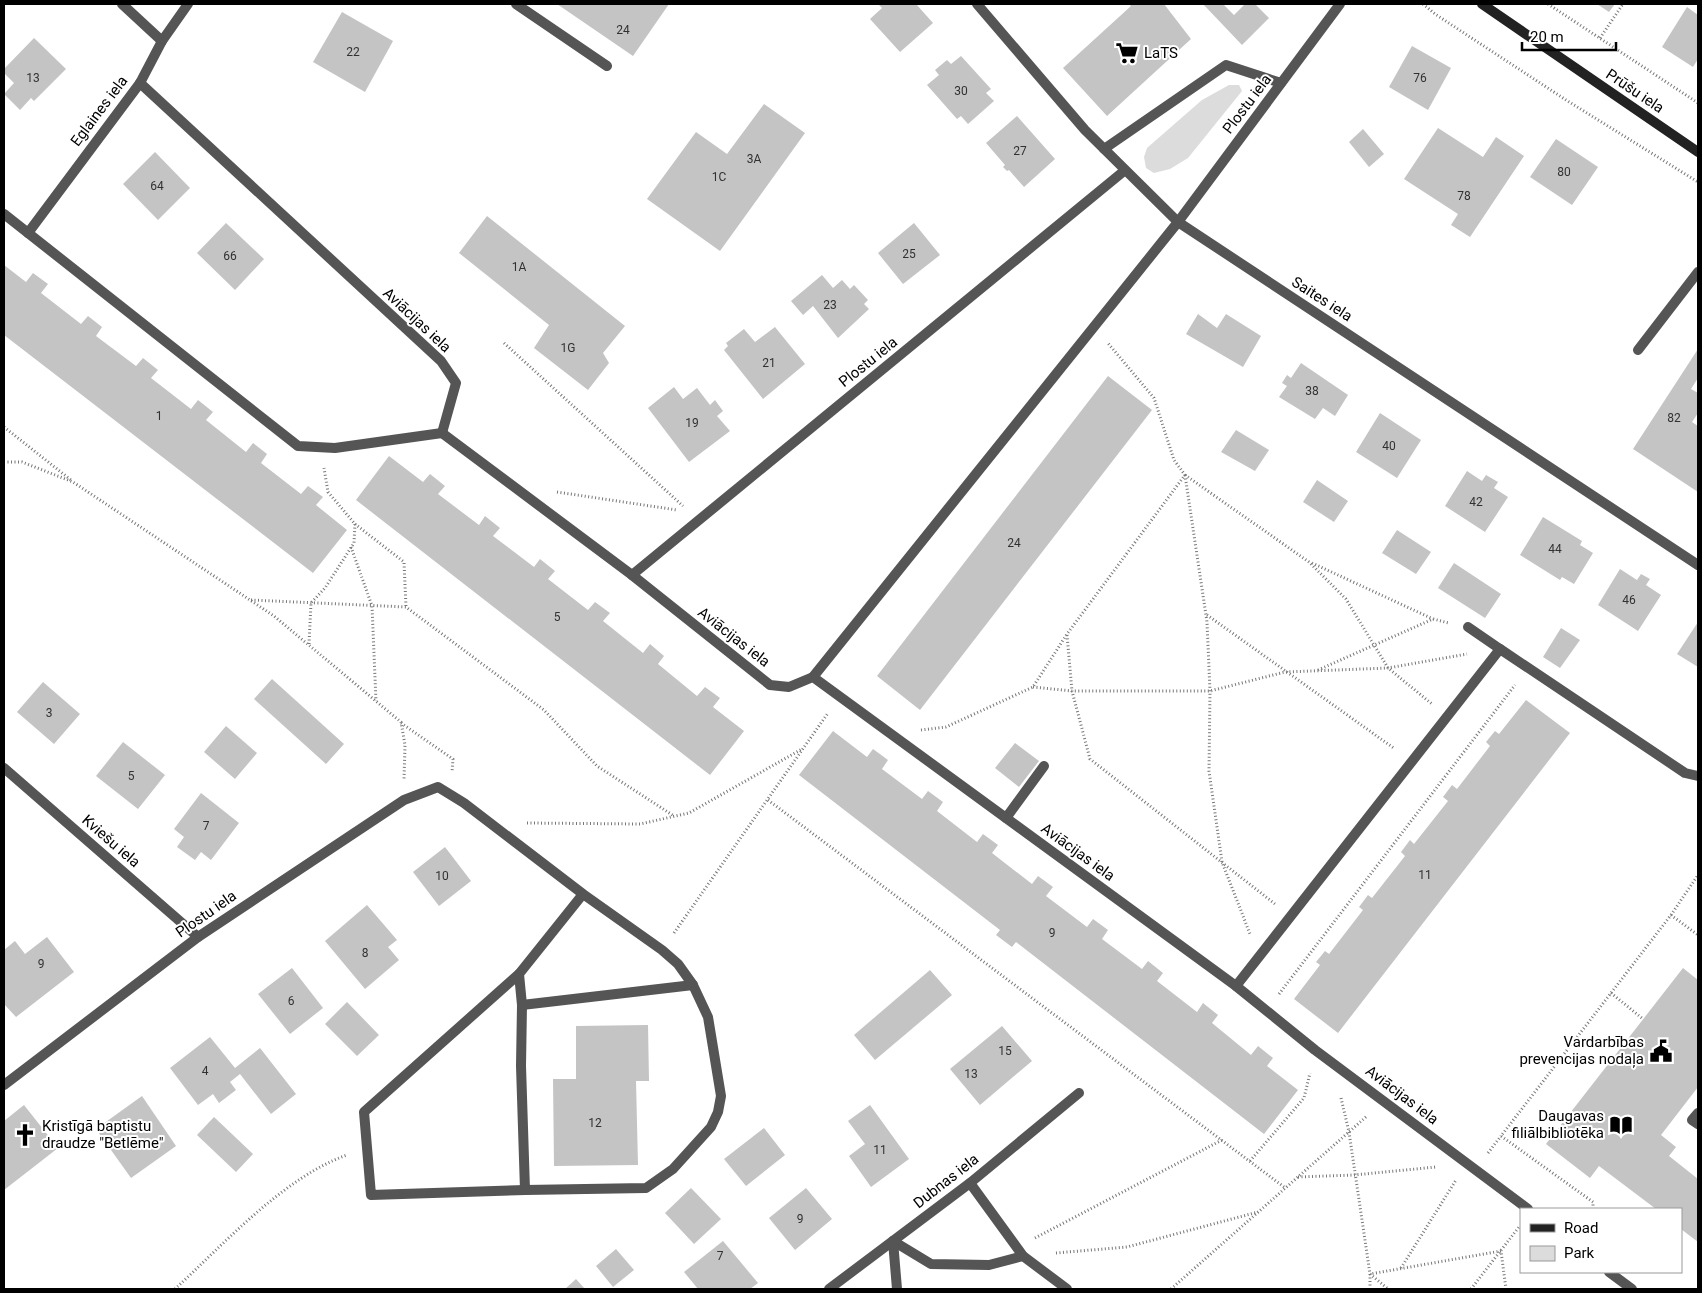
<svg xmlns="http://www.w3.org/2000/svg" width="1702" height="1293" font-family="Roboto,sans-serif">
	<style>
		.green { fill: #dcdcdc }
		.building { fill: #c4c4c4 }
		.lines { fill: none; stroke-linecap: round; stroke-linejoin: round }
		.path { stroke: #777; stroke-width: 3; stroke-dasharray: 1 2.5; stroke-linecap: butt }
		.lane { stroke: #555; stroke-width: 10 }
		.street { stroke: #555; stroke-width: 10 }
		.secondary { stroke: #222; stroke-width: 10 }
		.labels { text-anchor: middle; stroke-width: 4; stroke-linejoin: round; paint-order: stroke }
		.number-label { font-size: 12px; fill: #313131 }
		.poi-label { font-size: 15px; fill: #000; stroke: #fff; text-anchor: start }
		.street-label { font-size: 15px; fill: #000; stroke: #fff }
	</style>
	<rect width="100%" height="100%" fill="#fff"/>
	<!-- green -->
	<polygon class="green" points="1229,85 1239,85 1242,91 1188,158 1170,169 1154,173 1146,168 1144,157 1147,148 1202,100"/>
	<!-- building -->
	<g class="building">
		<polygon points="557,4 669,4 633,56"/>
		<polygon points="878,4 916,4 933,23 900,52 870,19 882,8"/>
		<polygon points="1128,4 1164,4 1191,39 1107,116 1063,68 1131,6"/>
		<polygon points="1203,4 1223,4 1234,15 1245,4 1255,4 1269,18 1242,45"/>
		<polygon points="1597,4 1615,4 1609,12"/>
		<polygon points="1687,7 1698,15 1698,59 1693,67 1662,47"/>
		<polygon points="342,12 393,41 365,92 313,62"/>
		<polygon points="34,38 66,69 34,101 31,98 20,110 4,94 14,83 4,73 4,69"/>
		<polygon points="1412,46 1451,68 1428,110 1389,87"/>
		<polygon points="961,56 991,89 986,93 994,101 968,124 961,116 957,119 927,85 939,75 935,70 947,60 951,64"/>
		<polygon points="764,104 805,133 720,251 647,199 696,132 727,154"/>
		<polygon points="1017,116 1055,159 1024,187 1009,170 1007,171 1003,167 1005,165 986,143"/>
		<polygon points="1438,128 1483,157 1496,137 1524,156 1470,237 1451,225 1458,214 1404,179"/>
		<polygon points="1363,129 1384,154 1369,167 1349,142"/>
		<polygon points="1556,139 1598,167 1572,205 1530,177"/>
		<polygon points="155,152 190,188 158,220 123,184"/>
		<polygon points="487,216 625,326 603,353 609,363 588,390 534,348 549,325 459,253"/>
		<polygon points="226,223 264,259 235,290 197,253"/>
		<polygon points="914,223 940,255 903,284 878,253"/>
		<polygon points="4,265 26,282 33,273 48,284 41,293 81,324 88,316 102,327 96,336 136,366 143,358 158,370 151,378 191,409 198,400 213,412 206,420 246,452 253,443 267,454 261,463 301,494 308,486 323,497 316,505 347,530 313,573 4,335"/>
		<polygon points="822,275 833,288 842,280 850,289 854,285 868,300 864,304 869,309 838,338 813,306 803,315 791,301"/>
		<polygon points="1198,314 1217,328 1226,314 1261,336 1243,367 1186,334"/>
		<polygon points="775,327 805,364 763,399 724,350 728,346 726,343 744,329 755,342"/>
		<polygon points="1698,349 1698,378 1691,389 1698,393 1698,413 1692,422 1698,426 1698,492 1633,449"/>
		<polygon points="1301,363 1348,395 1335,416 1323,408 1315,419 1279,397 1287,386 1282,383 1287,375 1291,378"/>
		<polygon points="1108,376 1152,410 920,710 877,676"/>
		<polygon points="674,387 683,399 697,388 710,405 715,400 723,411 717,416 730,431 689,462 648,408"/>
		<polygon points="1380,413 1421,440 1397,478 1356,452"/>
		<polygon points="1236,430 1269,450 1255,471 1221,452"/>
		<polygon points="389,456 423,482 430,474 445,486 438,494 479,525 485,516 500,528 493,536 534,567 540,559 555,571 548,579 588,610 595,602 610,613 603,621 643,653 650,644 664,656 658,664 697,696 705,687 720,698 713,707 744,731 710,775 356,500"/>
		<polygon points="1467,471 1482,481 1486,475 1498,482 1494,488 1508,497 1485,532 1445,506"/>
		<polygon points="1317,480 1348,501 1334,522 1303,502"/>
		<polygon points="1543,517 1582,541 1580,545 1593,553 1574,584 1562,577 1560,580 1520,555"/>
		<polygon points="1397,530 1431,552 1416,574 1382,553"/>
		<polygon points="1454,563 1501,594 1485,618 1438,588"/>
		<polygon points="1620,569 1637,580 1641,574 1650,579 1646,585 1661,595 1638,631 1598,605"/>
		<polygon points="1698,622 1698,667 1677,654"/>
		<polygon points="1561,628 1580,640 1560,668 1543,657"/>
		<polygon points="272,679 344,744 326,764 254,699"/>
		<polygon points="43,682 80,714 54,744 17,712"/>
		<polygon points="1526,700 1570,733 1338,1033 1294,999 1320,965 1316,962 1325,951 1329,954 1363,910 1359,907 1368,895 1372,898 1405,856 1401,852 1410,840 1414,844 1448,801 1443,797 1452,785 1457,789 1490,746 1486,742 1495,731 1499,734"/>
		<polygon points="226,726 257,753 235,779 204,752"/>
		<polygon points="833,731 867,757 873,749 888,760 882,769 922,799 928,791 943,802 937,811 977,842 983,834 998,845 992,853 1032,884 1038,876 1053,887 1046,896 1087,927 1093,919 1108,930 1102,939 1142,969 1148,961 1163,973 1157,981 1197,1012 1203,1003 1218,1015 1212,1023 1251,1055 1258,1046 1273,1058 1267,1066 1298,1090 1264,1134 1016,942 1012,947 996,935 1000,930 799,775"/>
		<polygon points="123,742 165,775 138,809 96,776"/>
		<polygon points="1015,743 1039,761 1019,787 995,768"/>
		<polygon points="201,793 239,823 211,860 201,852 195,860 177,847 184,837 174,829"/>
		<polygon points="445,847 471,881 439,906 413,872"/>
		<polygon points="367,905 397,940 388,947 399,960 365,989 325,941"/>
		<polygon points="47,937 74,972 16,1017 4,1004 4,950 15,941 25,954"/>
		<polygon points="292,968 323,1008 290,1034 258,994"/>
		<polygon points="1683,968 1698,980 1698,1087 1661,1135 1676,1147 1669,1156 1698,1179 1698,1242 1681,1229 1681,1209 1656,1209 1599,1166 1590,1178 1546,1144"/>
		<polygon points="930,970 952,995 875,1060 854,1035"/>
		<polygon points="347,1002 379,1035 357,1056 325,1024"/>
		<polygon points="648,1025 649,1081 636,1081 638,1165 554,1166 553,1079 576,1079 576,1026"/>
		<polygon points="1002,1026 1032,1061 980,1105 950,1069"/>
		<polygon points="210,1037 235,1068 260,1048 296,1094 271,1114 240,1074 230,1082 236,1090 219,1103 213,1094 198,1105 170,1068"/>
		<polygon points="142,1096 176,1146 131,1178 96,1129"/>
		<polygon points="24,1105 58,1148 4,1190 4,1121"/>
		<polygon points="870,1105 909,1159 871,1187 849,1156 865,1144 848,1121"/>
		<polygon points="214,1117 253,1154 236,1172 197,1135"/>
		<polygon points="764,1128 785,1155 746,1186 724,1159"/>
		<polygon points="691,1188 721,1219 694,1244 665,1213"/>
		<polygon points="806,1188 832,1219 795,1250 769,1218"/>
		<polygon points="723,1241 758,1283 750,1289 698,1289 684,1272"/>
		<polygon points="616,1249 634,1270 613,1287 596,1266"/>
		<polygon points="576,1279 585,1289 565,1289"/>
	</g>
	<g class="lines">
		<!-- path -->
		<g class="path">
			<polyline points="1423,4 1435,14 1566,100 1698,182"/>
			<polyline points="1548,4 1698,103"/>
			<polyline points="1600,38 1623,4"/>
			<polyline points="504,343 683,506"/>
			<polyline points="4,427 71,480"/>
			<polyline points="4,462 22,462 73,482 274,616 401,722 405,745 404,779"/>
			<polyline points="1185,475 1207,622 1210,691 1209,771 1222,862 1250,934"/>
			<polyline points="1185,475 1309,562 1346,599 1388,668 1432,704"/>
			<polyline points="557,492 677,510"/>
			<polyline points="355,524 404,562 406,607"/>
			<polyline points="351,547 372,606 376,701"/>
			<polyline points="1312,563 1433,619"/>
			<polyline points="251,600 406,607 544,710 597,766 674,816"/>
			<polyline points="1207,615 1395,749"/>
			<polyline points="1067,635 1072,691 1090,759 1275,904"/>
			<polyline points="309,644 311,603 325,588 354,543 355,524 328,492 324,468"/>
			<polyline points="1318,670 1433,619 1449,623"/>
			<polyline points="1033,687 1072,691 1210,691 1285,672 1388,668 1467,654"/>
			<polyline points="401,723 453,759 452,772"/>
			<polyline points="921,730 946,727 1033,687 1067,634 1185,475 1174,460 1154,398 1107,342"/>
			<polyline points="768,800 1284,1187"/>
			<polyline points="527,823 640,824 689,813 802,749"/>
			<polyline points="1671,915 1698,935"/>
			<polyline points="674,933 828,713"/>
			<polyline points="1611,993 1643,1019"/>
			<polyline points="1279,994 1515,685"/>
			<polyline points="1341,1098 1349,1132 1370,1274 1388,1289"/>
			<polyline points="1488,1153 1501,1136"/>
			<polyline points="1250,1161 1304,1098 1310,1073"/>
			<polyline points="1298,1177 1354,1175 1436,1167"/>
			<polyline points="1593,1209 1593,1202 1501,1136 1671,915 1698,875"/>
			<polyline points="1035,1238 1222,1140"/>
			<polyline points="1056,1253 1127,1247 1258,1212"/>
			<polyline points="1401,1268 1456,1180"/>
			<path d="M 175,1289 C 224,1244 284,1177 347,1155"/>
			<polyline points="1171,1289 1367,1116"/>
			<polyline points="1370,1289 1370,1274 1501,1251 1506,1289"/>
			<polyline points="1471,1289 1519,1227"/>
		</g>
		<!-- lane -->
		<g class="lane">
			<polyline points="516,4 607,66"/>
			<polyline points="1104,149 1226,65 1281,83"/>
			<polyline points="1638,350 1698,272"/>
			<polyline points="1006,818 1044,766"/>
			<polyline points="1698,1113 1692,1120 1698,1124"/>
			<polyline points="893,1241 931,1264 989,1265 1023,1256"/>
			<polyline points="893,1241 897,1289"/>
		</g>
		<!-- street -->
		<g class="street">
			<polyline points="122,4 162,41"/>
			<polyline points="977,4 1085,130 1178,222 1698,565"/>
			<polyline points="140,83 441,361 456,383 442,433"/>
			<polyline points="4,214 298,446 335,448 442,433"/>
			<polyline points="28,233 140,83 162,41 188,4"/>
			<polyline points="442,433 632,575 770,685 789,687 813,677 1236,986 1315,1050 1528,1209"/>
			<polyline points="632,575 1124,171"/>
			<polyline points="1468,627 1500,649"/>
			<polyline points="813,677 1178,222 1340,4"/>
			<polyline points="4,768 198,937"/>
			<polyline points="519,974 364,1112 371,1195 525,1190"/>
			<polyline points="1236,986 1500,649 1685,773 1698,776"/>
			<polyline points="522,1005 693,985"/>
			<polyline points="4,1085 198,937 404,800 438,787 464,803 583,894 662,950 678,964 693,985 708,1017 721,1096 718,1112 711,1127 673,1169 646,1188 525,1190 521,1066 522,1005 519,974 583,894"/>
			<polyline points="970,1183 1023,1256 1067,1289"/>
			<polyline points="1609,1272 1632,1289"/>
			<polyline points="829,1289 970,1183 1079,1093"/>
		</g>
		<!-- secondary -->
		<polyline class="secondary" points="1482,4 1698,152"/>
	</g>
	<!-- icons -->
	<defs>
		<symbol id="supermarket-bare" viewBox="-9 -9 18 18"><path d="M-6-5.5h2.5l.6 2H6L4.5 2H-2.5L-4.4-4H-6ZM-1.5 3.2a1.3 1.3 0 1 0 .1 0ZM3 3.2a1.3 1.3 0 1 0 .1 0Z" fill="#000" stroke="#fff" stroke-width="2.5" paint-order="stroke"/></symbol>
		<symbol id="civic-bare" viewBox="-9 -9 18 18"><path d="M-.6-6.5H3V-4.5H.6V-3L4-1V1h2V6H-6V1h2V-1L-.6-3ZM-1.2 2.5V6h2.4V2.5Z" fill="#000" stroke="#fff" stroke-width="2.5" paint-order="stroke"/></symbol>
		<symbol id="library-bare" viewBox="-9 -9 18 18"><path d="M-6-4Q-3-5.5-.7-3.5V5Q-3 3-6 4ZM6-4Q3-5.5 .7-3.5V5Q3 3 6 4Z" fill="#000" stroke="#fff" stroke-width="2.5" paint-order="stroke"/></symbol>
		<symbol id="church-bare" viewBox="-9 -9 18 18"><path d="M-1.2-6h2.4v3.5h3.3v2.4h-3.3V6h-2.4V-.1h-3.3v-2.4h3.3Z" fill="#000" stroke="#fff" stroke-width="2.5" paint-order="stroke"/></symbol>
	</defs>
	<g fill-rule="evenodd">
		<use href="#supermarket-bare" x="1111" y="37" width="32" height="32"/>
		<use href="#civic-bare" x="1645" y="1035" width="32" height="32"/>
		<use href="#library-bare" x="1605" y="1109" width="32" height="32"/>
		<use href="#church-bare" x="9" y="1119" width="32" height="32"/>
	</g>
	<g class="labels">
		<!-- number labels -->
		<g class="number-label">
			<text x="623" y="34">24</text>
			<text x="353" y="56">22</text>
			<text x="33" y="82">13</text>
			<text x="1420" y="82">76</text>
			<text x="961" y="95">30</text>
			<text x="1020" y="155">27</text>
			<text x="754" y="163">3A</text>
			<text x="1564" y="176">80</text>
			<text x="719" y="181">1C</text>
			<text x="157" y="190">64</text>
			<text x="1464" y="200">78</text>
			<text x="909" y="258">25</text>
			<text x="230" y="260">66</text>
			<text x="519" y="271">1A</text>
			<text x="830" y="309">23</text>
			<text x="568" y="352">1G</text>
			<text x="769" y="367">21</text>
			<text x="1312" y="395">38</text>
			<text x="159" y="420">1</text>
			<text x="1674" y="422">82</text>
			<text x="692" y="427">19</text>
			<text x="1389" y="450">40</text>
			<text x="1476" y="506">42</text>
			<text x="1014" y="547">24</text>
			<text x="1555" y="553">44</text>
			<text x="1629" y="604">46</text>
			<text x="557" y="621">5</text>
			<text x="49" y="717">3</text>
			<text x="131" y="780">5</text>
			<text x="206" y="830">7</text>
			<text x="1425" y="879">11</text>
			<text x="442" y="880">10</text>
			<text x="1052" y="937">9</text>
			<text x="365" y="957">8</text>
			<text x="41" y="968">9</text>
			<text x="291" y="1005">6</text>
			<text x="1005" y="1055">15</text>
			<text x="205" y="1075">4</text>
			<text x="971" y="1078">13</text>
			<text x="595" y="1127">12</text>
			<text x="880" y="1154">11</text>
			<text x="800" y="1223">9</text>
			<text x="720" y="1260">7</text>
		</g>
		<!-- poi labels -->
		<g class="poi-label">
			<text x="1144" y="58">LaTS</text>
			<text x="1644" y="1047" text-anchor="end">Vardarbības<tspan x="1644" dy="17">prevencijas nodaļa</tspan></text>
			<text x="1604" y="1121" text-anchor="end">Daugavas<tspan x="1604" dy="17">filiālbibliotēka</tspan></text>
			<text x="42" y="1131">Kristīgā baptistu<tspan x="42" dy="17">draudze "Betlēme"</tspan></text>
		</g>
		<!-- street labels -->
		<g class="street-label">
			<text transform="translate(1635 91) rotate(34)" y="5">Prūšu iela</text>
			<text transform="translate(1247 104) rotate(-53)" y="5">Plostu iela</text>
			<text transform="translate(99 111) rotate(-53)" y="5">Eglaines iela</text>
			<text transform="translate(1322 299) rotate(33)" y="5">Saites iela</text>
			<text transform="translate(417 320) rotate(43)" y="5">Aviācijas iela</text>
			<text transform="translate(868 362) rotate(-39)" y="5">Plostu iela</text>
			<text transform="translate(734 637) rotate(38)" y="5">Aviācijas iela</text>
			<text transform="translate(111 841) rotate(41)" y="5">Kviešu iela</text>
			<text transform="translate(1078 852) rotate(36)" y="5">Aviācijas iela</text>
			<text transform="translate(206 914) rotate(-35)" y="5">Plostu iela</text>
			<text transform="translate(1402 1095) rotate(37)" y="5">Aviācijas iela</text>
			<text transform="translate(946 1181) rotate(-38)" y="5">Dubnas iela</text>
		</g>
	</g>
	<!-- border -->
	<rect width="1702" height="1293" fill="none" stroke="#000000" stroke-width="10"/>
	<!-- legend -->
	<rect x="1520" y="1208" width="162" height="65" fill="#ffffff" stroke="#999999"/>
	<rect x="1530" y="1224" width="25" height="8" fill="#222222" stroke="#999999"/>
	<text x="1564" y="1233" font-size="15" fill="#000000">Road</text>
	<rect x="1530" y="1246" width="25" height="15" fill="#dcdcdc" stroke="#999999"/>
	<text x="1564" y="1258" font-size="15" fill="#000000">Park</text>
	<!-- scale -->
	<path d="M1522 42v8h94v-8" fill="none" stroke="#000000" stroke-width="2.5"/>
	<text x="1530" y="42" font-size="15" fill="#000000" stroke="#ffffff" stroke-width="4" paint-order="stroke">20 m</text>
</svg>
